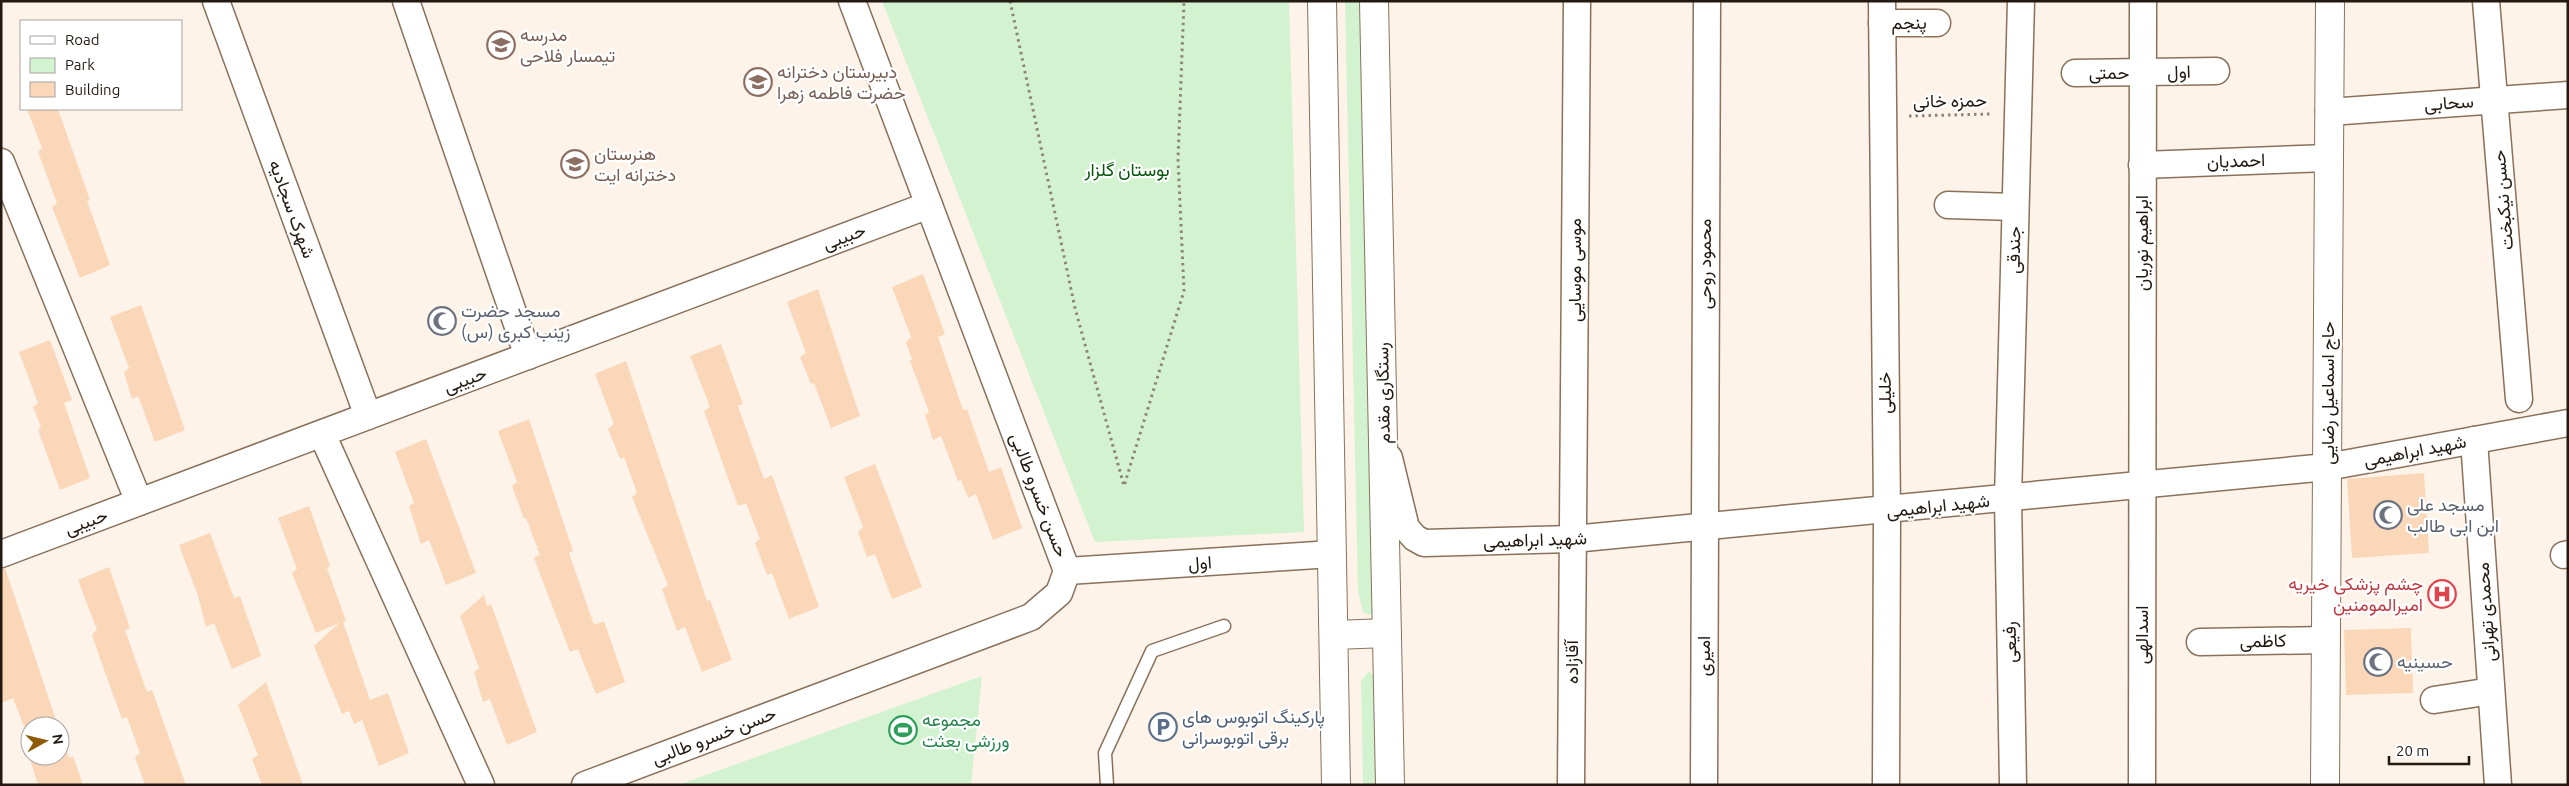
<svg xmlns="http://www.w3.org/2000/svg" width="2569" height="786" font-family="Ubuntu,Vazirmatn,sans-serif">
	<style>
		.green { fill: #d2f2d0 }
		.building { fill: #fbd7b9 }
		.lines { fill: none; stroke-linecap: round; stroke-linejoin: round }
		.service-casing { stroke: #89715b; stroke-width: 15 }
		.minor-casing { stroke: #89715b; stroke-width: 29 }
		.secondary-casing { stroke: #89715b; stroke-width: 30 }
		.path { stroke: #8e847a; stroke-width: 3; stroke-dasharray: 2.5 4; stroke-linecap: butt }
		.service { stroke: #fff; stroke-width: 12 }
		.minor { stroke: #fff; stroke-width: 26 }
		.secondary { stroke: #fff; stroke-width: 28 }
		.labels { text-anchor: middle; stroke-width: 4.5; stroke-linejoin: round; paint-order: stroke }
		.street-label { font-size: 18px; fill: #221910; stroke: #fff }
		.education-label { font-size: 18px; fill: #785e54; stroke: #fff; text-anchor: start }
		.park-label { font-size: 18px; fill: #04540a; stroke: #fff }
		.worship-label { font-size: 18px; fill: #5b616d; stroke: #fff; text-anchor: start }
		.health-label { font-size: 18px; fill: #be3a42; stroke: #fff; text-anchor: end }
		.service-label { font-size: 18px; fill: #4e5e75; stroke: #fff; text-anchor: start }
		.leisure-label { font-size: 18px; fill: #27864d; stroke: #fff; text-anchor: start }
	</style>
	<rect width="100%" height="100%" fill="#fef3e9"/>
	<!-- green -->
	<g class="green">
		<polygon points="882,1 1289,1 1304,532 1095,542"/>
		<polygon points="1345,1 1362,1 1375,617 1363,612 1358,591"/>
		<polygon points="1369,671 1377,679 1378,785 1363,785 1361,681"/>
		<polygon points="982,676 971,785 678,785"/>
	</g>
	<!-- building -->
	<g class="building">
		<polygon points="27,109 58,109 90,200 87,201 110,265 80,278 52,207 57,203 38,152 42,148"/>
		<polygon points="923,274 945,334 938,337 963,410 967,409 989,472 1001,467 1022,528 993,540 976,494 968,498 961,480 958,481 941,436 933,440 925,415 929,412 910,361 912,359 906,342 911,337 892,287"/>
		<polygon points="818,289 860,416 831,428 814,383 811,384 800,357 806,353 787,302"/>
		<polygon points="141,305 185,430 155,442 138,396 132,399 124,372 129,368 110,317"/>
		<polygon points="50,340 72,400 64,403 90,478 60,490 38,430 41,427 33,407 38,403 19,352"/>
		<polygon points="721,344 743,404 738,406 764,479 772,475 819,607 789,619 772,573 767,575 755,543 760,539 746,503 738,506 704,411 710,407 690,356"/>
		<polygon points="626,361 707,601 710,600 732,660 702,672 685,627 677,631 662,589 668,585 632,497 637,493 624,457 620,459 608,429 614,424 595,374"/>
		<polygon points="529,419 573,551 569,553 594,625 604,621 625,682 596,694 578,649 570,652 546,590 534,558 540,554 537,548 540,546 537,547 526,518 524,519 512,486 517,482 498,431"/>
		<polygon points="426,439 476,573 446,585 429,540 421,544 409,506 414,503 395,452"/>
		<polygon points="875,464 922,587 892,599 875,554 867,557 858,532 863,527 844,477"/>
		<polygon points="2424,473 2429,553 2352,558 2347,479"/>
		<polygon points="309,506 330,566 327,568 346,621 343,622 370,700 388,693 409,753 379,766 362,720 354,724 349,711 342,714 314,646 339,623 316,633 292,573 297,569 278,518"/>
		<polygon points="210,533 234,598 240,596 261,656 232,669 214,623 206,627 198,596 179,545"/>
		<polygon points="109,567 130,628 125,630 147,692 152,690 186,785 145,785 135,757 140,753 127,717 122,719 98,653 92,634 97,630 78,580"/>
		<polygon points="5,568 58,726 30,726 30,756 60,756 60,731 69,758 73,756 83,785 38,785 23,737 27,734 13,698 1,703 1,569"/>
		<polygon points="484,595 487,606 491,604 537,732 507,745 490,699 483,702 474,672 479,668 460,616"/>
		<polygon points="2411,628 2413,693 2346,695 2344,630"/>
		<polygon points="266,682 293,757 303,785 262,785 252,759 258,755 238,705"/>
	</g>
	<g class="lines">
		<defs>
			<polyline id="service" points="1107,785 1105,753 1152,651 1224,626"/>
			<g id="minor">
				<polyline points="216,1 368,416"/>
				<polyline points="406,1 528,356"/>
				<polyline points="1882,1 1887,511 1886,785"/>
				<polyline points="2486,1 2519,399"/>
				<polyline points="1882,23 1937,23"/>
				<polyline points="2075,73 2216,71"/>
				<polyline points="2329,112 2568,95"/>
				<polyline points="1,162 139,502"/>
				<polyline points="2142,165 2329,158"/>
				<polyline points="1948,205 2015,207"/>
				<polyline points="322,434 481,785"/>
				<polyline points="2474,440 2498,785"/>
				<polyline points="1389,458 1406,528 1415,538 1424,543 1573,539 2327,467 2568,423"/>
				<polyline points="1,554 929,205"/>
				<polyline points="2564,555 2568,554"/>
				<polyline points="1067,571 1332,554"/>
				<polyline points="2200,642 2326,640"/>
				<polyline points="2434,700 2491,691"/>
				<polyline points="585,785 1031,617 1059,593 1067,571 852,1"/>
				<polyline points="1571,785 1577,1"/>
				<polyline points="1704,785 1707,1"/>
				<polyline points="2013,785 2008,499 2021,1"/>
				<polyline points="2142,785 2143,1"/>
			</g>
			<g id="secondary">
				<polyline points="1322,1 1336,785"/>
				<polyline points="1374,1 1390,785"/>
				<polyline points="1334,635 1387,633"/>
				<polyline points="2325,785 2330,1"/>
			</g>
		</defs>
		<!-- service casing -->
		<use href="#service" class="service-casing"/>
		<!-- minor casing -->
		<use href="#minor" class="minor-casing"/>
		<!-- secondary casing -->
		<use href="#secondary" class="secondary-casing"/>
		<!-- path -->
		<g class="path">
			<polyline points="1010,1 1075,308 1124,486 1184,291 1178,159 1184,1"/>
			<polyline points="1909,116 1992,114"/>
		</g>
		<!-- service -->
		<use href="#service" class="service"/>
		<!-- minor -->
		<use href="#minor" class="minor"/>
		<!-- secondary -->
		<use href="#secondary" class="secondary"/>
	</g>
	<!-- icons -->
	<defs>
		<symbol id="school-ring" viewBox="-11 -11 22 22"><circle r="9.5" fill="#fff" stroke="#8d6e63" stroke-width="1.5"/><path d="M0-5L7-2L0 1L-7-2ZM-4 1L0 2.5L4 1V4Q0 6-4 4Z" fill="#8d6e63"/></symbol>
		<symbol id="mosque-ring" viewBox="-11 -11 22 22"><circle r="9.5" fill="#fff" stroke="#6b7280" stroke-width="1.5"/><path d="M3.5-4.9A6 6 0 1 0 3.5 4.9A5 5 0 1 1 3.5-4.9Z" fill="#6b7280"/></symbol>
		<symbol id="hospital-ring" viewBox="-11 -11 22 22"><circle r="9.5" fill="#fff" stroke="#e0444e" stroke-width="1.5"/><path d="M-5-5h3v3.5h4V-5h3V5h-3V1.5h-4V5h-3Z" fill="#e0444e"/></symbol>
		<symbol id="parking-ring" viewBox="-11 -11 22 22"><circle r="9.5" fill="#fff" stroke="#5c6f8a" stroke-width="1.5"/><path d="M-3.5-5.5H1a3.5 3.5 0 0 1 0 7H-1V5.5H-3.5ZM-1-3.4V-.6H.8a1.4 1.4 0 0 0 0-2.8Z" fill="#5c6f8a"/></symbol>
		<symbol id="stadium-ring" viewBox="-11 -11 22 22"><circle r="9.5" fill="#fff" stroke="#2e9e5b" stroke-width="1.5"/><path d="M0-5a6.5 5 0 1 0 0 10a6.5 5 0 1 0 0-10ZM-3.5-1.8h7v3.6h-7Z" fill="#2e9e5b"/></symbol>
	</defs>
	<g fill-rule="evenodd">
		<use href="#school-ring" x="485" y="29" width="32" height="32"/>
		<use href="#school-ring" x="742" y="66" width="32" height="32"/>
		<use href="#school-ring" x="559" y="148" width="32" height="32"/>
		<use href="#mosque-ring" x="426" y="305" width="32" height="32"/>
		<use href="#mosque-ring" x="2372" y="499" width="32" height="32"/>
		<use href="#hospital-ring" x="2426" y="578" width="32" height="32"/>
		<use href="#mosque-ring" x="2362" y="646" width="32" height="32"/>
		<use href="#parking-ring" x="1147" y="711" width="32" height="32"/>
		<use href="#stadium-ring" x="887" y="714" width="32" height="32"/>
	</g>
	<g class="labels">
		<!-- street labels -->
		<g class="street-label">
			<text transform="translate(1909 23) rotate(-1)" y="6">پنجم</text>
			<text transform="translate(2179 72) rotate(-2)" y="6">اول</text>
			<text x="2109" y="79">حمتی</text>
			<text transform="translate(1950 101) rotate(-1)" y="6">حمزه خانی</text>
			<text transform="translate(2449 103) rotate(-4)" y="6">سحابی</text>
			<text transform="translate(2236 161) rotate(-2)" y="6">احمدیان</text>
			<text transform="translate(2503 200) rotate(-95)" y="6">حسن نیکبخت</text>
			<text transform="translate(292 209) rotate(70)" y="6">شهرک سجادیه</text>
			<text transform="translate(844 237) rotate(-21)" y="6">حبیبی</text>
			<text transform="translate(2142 243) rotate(-90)" y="6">ابراهیم نوریان</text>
			<text transform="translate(2014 250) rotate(-89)" y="6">جندقی</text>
			<text transform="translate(1705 264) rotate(-90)" y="6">محمود روحی</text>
			<text transform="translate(1575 270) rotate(-90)" y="6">موسی موسایی</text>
			<text transform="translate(465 380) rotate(-21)" y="6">حبیبی</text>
			<text transform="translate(1383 393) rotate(-91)" y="6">رستگاری مقدم</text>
			<text transform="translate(1885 393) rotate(-91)" y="6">خلیلی</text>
			<text transform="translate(2328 393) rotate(-90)" y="6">حاج اسماعیل رضایی</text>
			<text transform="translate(2415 451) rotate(-11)" y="6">شهید ابراهیمی</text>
			<text transform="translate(1039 495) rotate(69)" y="6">حسن خسرو طالبی</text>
			<text transform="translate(1938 506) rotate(-6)" y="6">شهید ابراهیمی</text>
			<text transform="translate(86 522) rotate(-21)" y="6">حبیبی</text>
			<text transform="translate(1535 540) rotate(-2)" y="6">شهید ابراهیمی</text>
			<text transform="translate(1200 563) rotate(-4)" y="6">اول</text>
			<text transform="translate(2486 612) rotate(-94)" y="6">محمدی تهرانی</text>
			<text transform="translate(2142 635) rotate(-90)" y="6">اسدالهی</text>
			<text transform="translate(2263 641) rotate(-1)" y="6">کاظمی</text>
			<text transform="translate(2010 642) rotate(-91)" y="6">رفیعی</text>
			<text transform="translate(1704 656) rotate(-90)" y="6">امیری</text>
			<text transform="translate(1572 662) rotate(-90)" y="6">آقازاده</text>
			<text transform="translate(714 736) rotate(-21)" y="6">حسن خسرو طالبی</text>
		</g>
		<!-- education labels -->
		<g class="education-label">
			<text x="520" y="41">مدرسه<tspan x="520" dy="21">تیمسار فلاحی</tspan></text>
			<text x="777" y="78">دبیرستان دخترانه<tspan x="777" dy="21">حضرت فاطمه زهرا</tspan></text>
			<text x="594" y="160">هنرستان<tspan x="594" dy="21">دخترانه ایت</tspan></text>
		</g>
		<!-- park labels -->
		<g class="park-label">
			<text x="1127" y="176">بوستان گلزار</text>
		</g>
		<!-- worship labels -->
		<g class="worship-label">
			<text x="461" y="317">مسجد حضرت<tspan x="461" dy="21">زینب کبری (س)</tspan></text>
			<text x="2407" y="511">مسجد علی<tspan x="2407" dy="21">ابن ابی طالب</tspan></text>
			<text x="2397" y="668">حسینیه</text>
		</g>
		<!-- health labels -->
		<g class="health-label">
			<text x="2423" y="590">چشم پزشکی خیریه<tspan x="2423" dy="21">امیرالمومنین</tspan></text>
		</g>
		<!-- service labels -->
		<g class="service-label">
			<text x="1182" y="723">پارکینگ اتوبوس های<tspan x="1182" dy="21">برقی اتوبوسرانی</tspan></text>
		</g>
		<!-- leisure labels -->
		<g class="leisure-label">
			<text x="922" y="726">مجموعه<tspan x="922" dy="21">ورزشی بعثت</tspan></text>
		</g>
	</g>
	<!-- border -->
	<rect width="2569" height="786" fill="none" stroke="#221910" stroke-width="5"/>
	<!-- legend -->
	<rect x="20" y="20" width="162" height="90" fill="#ffffff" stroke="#a7a39f"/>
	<rect x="30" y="36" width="25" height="8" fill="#ffffff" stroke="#a7a39f"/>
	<text x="65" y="45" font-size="15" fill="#221910">Road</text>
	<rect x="30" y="58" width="25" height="15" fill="#d2f2d0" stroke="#a7a39f"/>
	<text x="65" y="70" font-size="15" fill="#221910">Park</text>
	<rect x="30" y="82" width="25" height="15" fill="#fbd7b9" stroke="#a7a39f"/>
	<text x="65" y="95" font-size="15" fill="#221910">Building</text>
	<!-- north arrow -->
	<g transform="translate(45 741) rotate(82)"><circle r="24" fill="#ffffff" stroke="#a7a39f"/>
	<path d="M0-4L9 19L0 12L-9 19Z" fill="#8e5c09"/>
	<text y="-8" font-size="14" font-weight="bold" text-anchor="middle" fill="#221910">N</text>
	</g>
	<!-- scale -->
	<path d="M2389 756v8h80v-8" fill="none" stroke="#221910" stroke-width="2.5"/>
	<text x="2396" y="756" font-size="15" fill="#221910" stroke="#ffffff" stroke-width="4" paint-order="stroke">20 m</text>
</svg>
